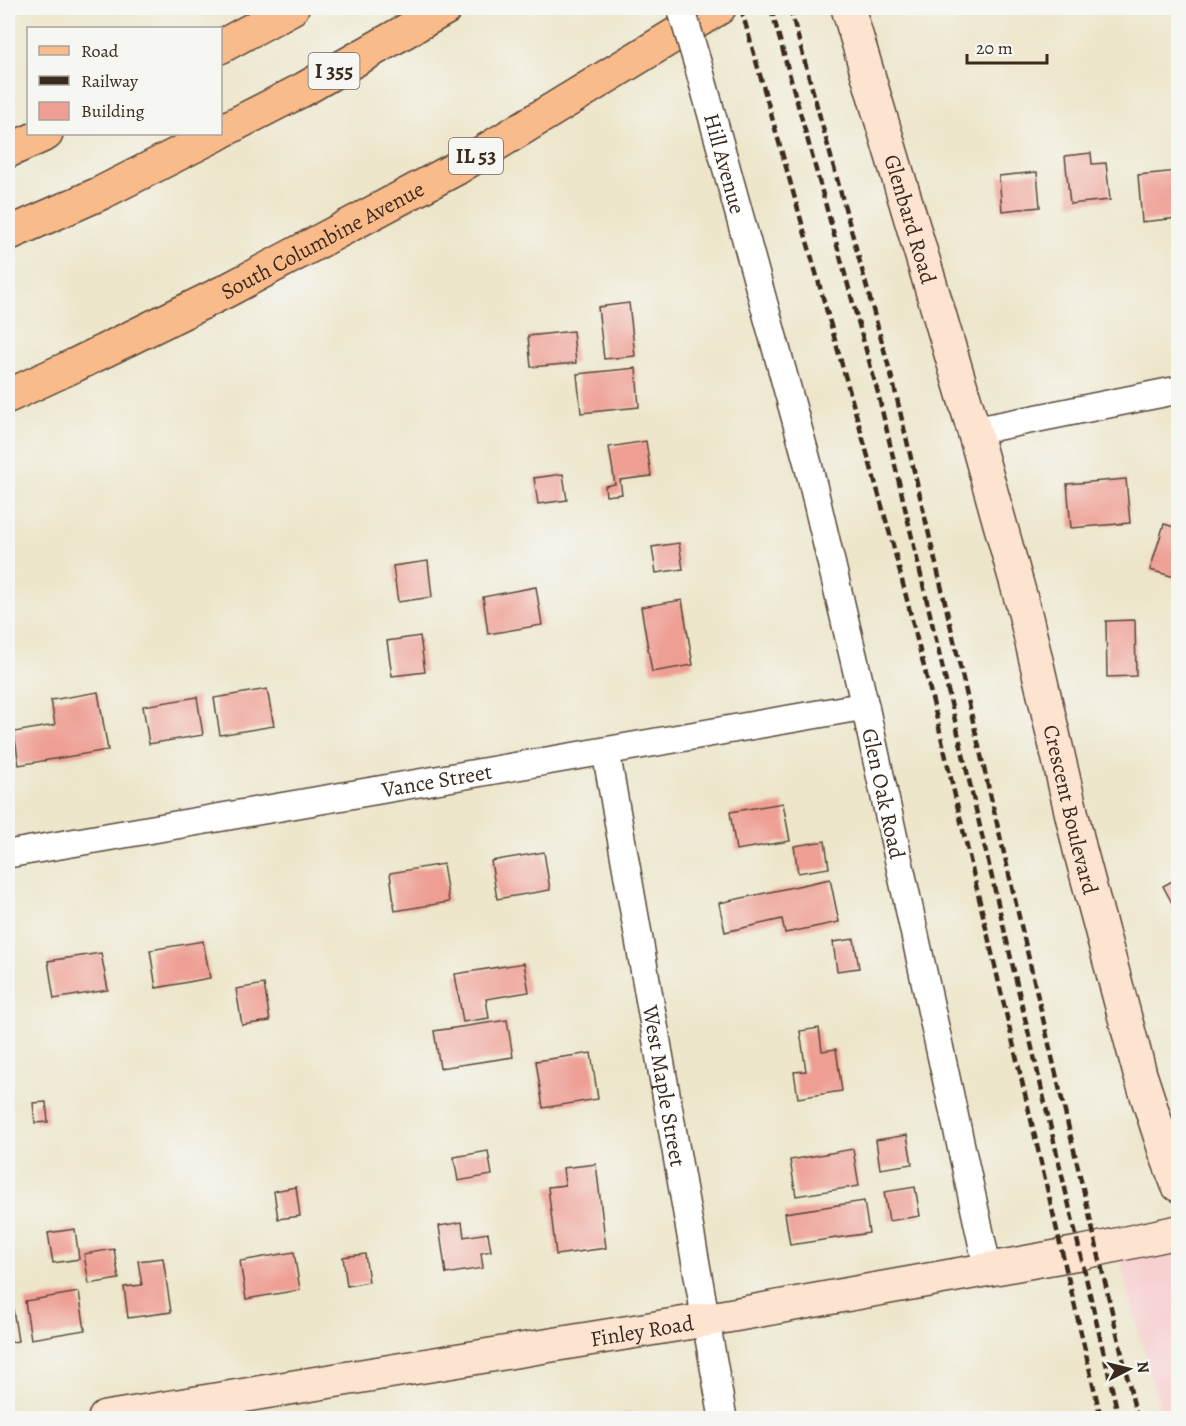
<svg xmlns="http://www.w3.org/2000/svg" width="1186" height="1426" font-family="Alegreya,serif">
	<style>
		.built { fill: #f7d0d0 }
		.building { fill: #ee9e93 }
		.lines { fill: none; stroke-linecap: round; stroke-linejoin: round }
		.street-casing { stroke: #564638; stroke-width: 30 }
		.secondary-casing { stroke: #564638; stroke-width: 36 }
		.primary-casing { stroke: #564638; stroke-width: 36 }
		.highway-casing { stroke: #564638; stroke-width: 36 }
		.street { stroke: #fff; stroke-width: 27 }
		.secondary { stroke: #fde4d1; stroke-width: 33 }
		.primary { stroke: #fabb8b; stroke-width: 33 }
		.highway { stroke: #fabb8b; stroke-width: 33 }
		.rail { stroke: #3b2a1e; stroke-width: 4.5; stroke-dasharray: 9 4.5; stroke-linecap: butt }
		.street-bridge-casing { stroke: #564638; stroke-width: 30; stroke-linecap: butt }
		.street-bridge { stroke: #fff; stroke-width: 27 }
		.labels { text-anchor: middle; stroke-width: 4.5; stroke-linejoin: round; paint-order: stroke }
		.shield { fill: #f6f6f2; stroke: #73675e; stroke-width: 1.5 }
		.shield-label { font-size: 21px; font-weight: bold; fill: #3b2a1e }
		.street-label { font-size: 22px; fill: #3b2a1e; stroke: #f6f6f2 }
	</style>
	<rect width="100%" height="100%" fill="#f6f6f2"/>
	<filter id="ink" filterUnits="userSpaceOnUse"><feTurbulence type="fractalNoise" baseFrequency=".0167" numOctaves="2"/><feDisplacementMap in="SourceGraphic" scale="12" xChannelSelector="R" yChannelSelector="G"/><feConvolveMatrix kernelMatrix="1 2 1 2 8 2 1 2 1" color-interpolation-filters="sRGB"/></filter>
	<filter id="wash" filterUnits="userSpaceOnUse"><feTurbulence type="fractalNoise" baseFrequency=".008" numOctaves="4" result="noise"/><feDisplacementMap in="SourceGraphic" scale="24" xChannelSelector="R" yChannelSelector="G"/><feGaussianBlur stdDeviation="1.35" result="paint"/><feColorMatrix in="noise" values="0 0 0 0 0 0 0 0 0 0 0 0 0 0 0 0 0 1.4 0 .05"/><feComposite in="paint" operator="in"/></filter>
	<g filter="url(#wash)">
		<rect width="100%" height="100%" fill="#ede6cb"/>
		<!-- built -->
		<polygon class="built" points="1178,1241 1178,1418 1162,1418 1118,1254"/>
		<g id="blocks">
			<!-- building -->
			<g class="building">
				<polygon points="1091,153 1092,164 1106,163 1110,200 1070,204 1065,156"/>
				<polygon points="1178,171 1178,218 1142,222 1138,175"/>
				<polygon points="1037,172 1040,207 1002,211 999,176"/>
				<polygon points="629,303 635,356 604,359 598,307"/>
				<polygon points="573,331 576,363 531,367 528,336"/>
				<polygon points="636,368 639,407 581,413 577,374"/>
				<polygon points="646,441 651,476 620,480 622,494 606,496 605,486 615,484 609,447"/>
				<polygon points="563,474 567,500 538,504 534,478"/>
				<polygon points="1126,479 1130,523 1071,528 1067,484"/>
				<polygon points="1164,524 1178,528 1178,578 1150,570"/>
				<polygon points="679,543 683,569 656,573 652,547"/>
				<polygon points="428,561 432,597 398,602 393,566"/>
				<polygon points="536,587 542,625 488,634 483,597"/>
				<polygon points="682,600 693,665 652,672 641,607"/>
				<polygon points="1135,620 1136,676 1107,677 1106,621"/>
				<polygon points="420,636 425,672 392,676 387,641"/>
				<polygon points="267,689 274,726 220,735 214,698"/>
				<polygon points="98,692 108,750 19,765 14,732 55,725 51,700"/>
				<polygon points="197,697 203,735 149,744 143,706"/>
				<polygon points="783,803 790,841 736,850 730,812"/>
				<polygon points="825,841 829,868 798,873 794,846"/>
				<polygon points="544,852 550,890 497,899 491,861"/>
				<polygon points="443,864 449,902 395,911 390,873"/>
				<polygon points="1178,878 1178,914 1163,886"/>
				<polygon points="830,879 839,922 785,933 782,919 725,932 719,903"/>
				<polygon points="854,939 859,968 837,971 833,942"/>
				<polygon points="203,941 210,978 156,988 150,950"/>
				<polygon points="101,953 108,990 54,999 48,961"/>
				<polygon points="524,963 529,992 486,999 489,1018 463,1022 455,974"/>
				<polygon points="264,984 270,1021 242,1025 236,989"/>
				<polygon points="507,1020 513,1057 440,1068 434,1031"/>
				<polygon points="819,1028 822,1051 836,1049 842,1091 798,1098 794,1072 806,1071 800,1031"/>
				<polygon points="591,1053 598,1099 543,1108 536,1061"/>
				<polygon points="46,1102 48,1122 35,1123 33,1103"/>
				<polygon points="907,1135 912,1164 880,1169 876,1140"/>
				<polygon points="853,1149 859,1186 796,1196 790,1160"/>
				<polygon points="488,1151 492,1175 458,1181 454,1157"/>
				<polygon points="596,1164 606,1248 556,1255 548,1187 565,1185 563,1168"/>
				<polygon points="296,1187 300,1216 278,1219 274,1191"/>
				<polygon points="915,1187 920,1216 889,1221 884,1192"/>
				<polygon points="864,1201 869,1233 790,1245 785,1213"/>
				<polygon points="462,1222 464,1237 488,1233 491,1251 481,1253 483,1268 446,1274 439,1226"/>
				<polygon points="75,1229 79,1259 53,1263 48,1233"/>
				<polygon points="114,1249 119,1279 89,1284 84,1254"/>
				<polygon points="294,1252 300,1290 246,1299 240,1261"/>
				<polygon points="365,1254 369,1282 347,1286 343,1257"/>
				<polygon points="163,1258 171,1312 128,1318 124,1287 142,1285 138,1261"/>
				<polygon points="79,1292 85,1330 31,1339 25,1301"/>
				<polygon points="12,1303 18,1341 8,1343 8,1304"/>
				<polygon points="632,1413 633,1418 606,1418 606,1417"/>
			</g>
		</g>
	</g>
	<g filter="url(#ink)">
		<use href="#blocks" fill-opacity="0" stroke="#564638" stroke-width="1.5"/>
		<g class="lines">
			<defs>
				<g id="street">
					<path id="s1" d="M 698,65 L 808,464 L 865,706 L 988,1270"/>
					<polyline points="974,431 1178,390"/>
					<path id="s2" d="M 606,752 L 723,1418"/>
					<path id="s3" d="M 8,854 L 865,706"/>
				</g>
				<g id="secondary">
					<path id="s4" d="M 848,8 L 974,431 L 1025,613 L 1080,850 L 1140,1074 L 1166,1154 L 1178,1185"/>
					<path id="s5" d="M 105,1418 L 705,1320 L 1079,1253 L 1178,1232"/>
				</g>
				<g id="primary">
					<path id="s6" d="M 8,396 L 75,365 L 226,291 L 457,168 L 719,8"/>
				</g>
				<g id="highway">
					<polyline points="220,47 292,8"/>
					<polyline points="220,132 304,89 446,8"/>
					<polyline points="8,151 46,134"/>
					<polyline points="8,234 101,193 217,134"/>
				</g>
			</defs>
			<!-- street casing -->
			<use href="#street" class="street-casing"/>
			<!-- secondary casing -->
			<use href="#secondary" class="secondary-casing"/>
			<!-- primary casing -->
			<use href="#primary" class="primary-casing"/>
			<!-- highway casing -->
			<use href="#highway" class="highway-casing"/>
			<!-- street -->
			<use href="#street" class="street"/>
			<!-- secondary -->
			<use href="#secondary" class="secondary"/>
			<!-- primary -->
			<use href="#primary" class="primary"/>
			<!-- highway -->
			<use href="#highway" class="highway"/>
			<!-- rail -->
			<g class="rail">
				<polyline points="741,8 893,545 933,702 1101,1418"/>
				<polyline points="771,8 878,393 1119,1418"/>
				<polyline points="790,8 894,386 1137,1418"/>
			</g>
			<defs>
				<polyline id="street-bridge" points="681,8 698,65"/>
			</defs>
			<!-- street-bridge casing -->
			<use href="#street-bridge" class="street-bridge-casing"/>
			<!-- street-bridge -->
			<use href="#street-bridge" class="street-bridge"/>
		</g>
	</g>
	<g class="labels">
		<!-- shield labels -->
		<g class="shield">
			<rect x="308.5" y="53" width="51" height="36" rx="4.5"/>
			<rect x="449" y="138" width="54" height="36" rx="4.5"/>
		</g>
		<g class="shield-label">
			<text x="334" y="78">I 355</text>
			<text x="476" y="163">IL 53</text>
		</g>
		<!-- street labels -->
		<g class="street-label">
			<text dy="8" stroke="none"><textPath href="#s1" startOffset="102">Hill Avenue</textPath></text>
			<text dy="8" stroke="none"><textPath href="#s4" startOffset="220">Glenbard Road</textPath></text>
			<text dy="8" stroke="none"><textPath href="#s6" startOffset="351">South Columbine Avenue</textPath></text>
			<text dy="8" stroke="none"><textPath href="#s3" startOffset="435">Vance Street</textPath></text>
			<text dy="8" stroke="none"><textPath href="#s1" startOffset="752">Glen Oak Road</textPath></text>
			<text dy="8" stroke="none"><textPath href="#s4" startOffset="832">Crescent Boulevard</textPath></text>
			<text dy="8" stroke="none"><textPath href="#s2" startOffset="339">West Maple Street</textPath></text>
			<text dy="8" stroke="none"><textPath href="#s5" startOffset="544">Finley Road</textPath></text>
		</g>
	</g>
	<!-- margin -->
	<rect width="1186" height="1426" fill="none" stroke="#f6f6f2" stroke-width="30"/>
	<!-- legend -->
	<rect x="27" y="27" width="195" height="108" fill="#f6f6f2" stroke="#aba49d" stroke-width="1.5"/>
	<rect x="39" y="46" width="30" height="9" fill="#fabb8b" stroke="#aba49d" stroke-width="1.5"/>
	<text x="81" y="57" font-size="18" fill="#3b2a1e">Road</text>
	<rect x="39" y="76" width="30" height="9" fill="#3b2a1e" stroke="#aba49d" stroke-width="1.5"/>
	<text x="81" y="87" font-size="18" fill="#3b2a1e">Railway</text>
	<rect x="39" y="102" width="30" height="18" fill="#ee9e93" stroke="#aba49d" stroke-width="1.5"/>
	<text x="81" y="117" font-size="18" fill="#3b2a1e">Building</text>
	<!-- north arrow -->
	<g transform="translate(1129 1369) rotate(83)" stroke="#f6f6f2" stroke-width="4.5" paint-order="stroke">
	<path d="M0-4.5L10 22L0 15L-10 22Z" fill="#3b2a1e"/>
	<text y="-9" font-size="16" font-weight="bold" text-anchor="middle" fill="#3b2a1e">N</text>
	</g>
	<!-- scale -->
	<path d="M967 54v9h80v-9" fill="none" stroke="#3b2a1e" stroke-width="3"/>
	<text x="976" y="54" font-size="18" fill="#3b2a1e" stroke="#f6f6f2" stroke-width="4.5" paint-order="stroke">20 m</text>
</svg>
